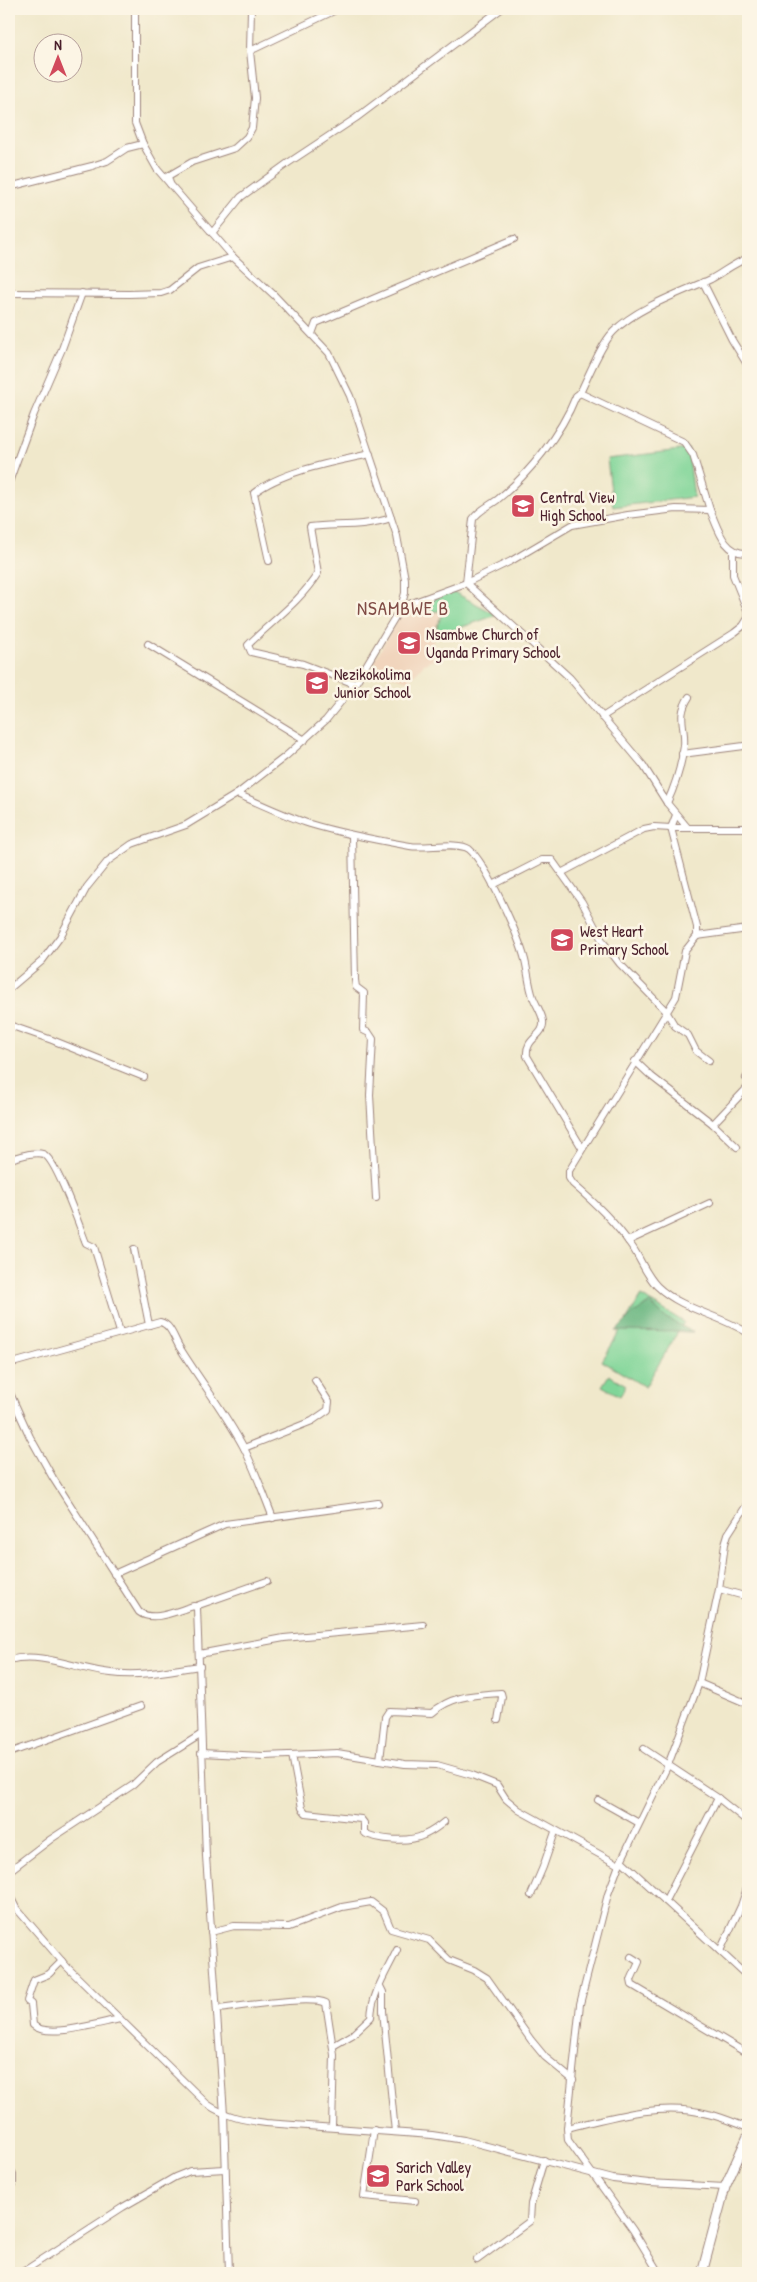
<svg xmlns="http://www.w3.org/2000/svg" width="757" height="2282" font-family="'Patrick Hand',sans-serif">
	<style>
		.built { fill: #f1d5bd }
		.green { fill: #80d598; stroke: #657a62 }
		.forest { fill: #68b680; stroke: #596a56 }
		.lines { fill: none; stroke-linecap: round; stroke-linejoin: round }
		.minor-casing { stroke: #9d847b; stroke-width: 8 }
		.major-casing { stroke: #9d847b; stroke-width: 11 }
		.minor { stroke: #fff; stroke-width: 6 }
		.major { stroke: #fff; stroke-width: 9 }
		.labels { text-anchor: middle; stroke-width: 5; stroke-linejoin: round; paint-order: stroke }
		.poi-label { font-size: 16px; fill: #4a1f2b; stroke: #fcf5e5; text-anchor: start }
		.quarter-label { font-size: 19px; letter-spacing: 1px; fill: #814c46; stroke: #fcf5e5 }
	</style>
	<rect width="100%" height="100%" fill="#fcf5e5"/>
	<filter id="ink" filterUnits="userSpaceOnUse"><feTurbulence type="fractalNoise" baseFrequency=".02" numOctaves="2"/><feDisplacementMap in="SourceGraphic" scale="10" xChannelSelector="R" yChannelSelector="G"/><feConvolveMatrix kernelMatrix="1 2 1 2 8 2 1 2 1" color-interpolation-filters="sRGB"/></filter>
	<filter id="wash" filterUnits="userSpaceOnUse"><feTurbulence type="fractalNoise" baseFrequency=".0096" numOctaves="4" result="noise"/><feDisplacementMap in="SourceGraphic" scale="20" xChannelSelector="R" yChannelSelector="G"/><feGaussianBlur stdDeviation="1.12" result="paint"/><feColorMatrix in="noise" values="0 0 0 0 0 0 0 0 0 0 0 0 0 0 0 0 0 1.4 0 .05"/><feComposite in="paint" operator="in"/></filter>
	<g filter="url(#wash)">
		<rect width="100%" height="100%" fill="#f0e8cb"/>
		<!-- built -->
		<polygon class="built" points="443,611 433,637 433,648 440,657 424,664 408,681 391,676 374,661 402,613"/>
		<!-- green -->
		<g class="green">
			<polygon points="688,449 694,497 613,507 607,459"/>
			<polygon points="452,591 497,615 433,637 443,611 402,613 406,608"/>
			<polygon points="641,1296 684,1322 645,1387 602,1361"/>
			<polygon points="609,1375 626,1385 620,1396 602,1386"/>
		</g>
		<!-- forest -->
		<polygon class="forest" points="650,1303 666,1318 693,1332 616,1331 635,1312"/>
	</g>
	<g filter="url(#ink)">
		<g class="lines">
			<defs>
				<g id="minor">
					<polyline points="135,9 135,123 143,144 157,169 233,257 274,295 329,353 350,396 397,536 405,579 405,593 401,607"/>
					<polyline points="250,51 338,9"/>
					<polyline points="170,184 168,176 192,162 235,148 247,137 252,128 255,98 250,51 251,9"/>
					<polyline points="9,187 92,166 107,161 127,148 143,144"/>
					<polyline points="212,233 241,197 288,163 356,118 501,9"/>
					<polyline points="703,282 732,340 748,366"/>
					<polyline points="9,293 129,294 161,293 170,290 198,268 233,257"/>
					<polyline points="312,334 316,323 514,239"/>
					<path d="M 580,393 C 589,375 600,346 613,332 C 636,308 682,292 711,279 C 724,272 734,263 748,258"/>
					<polyline points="9,482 34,414 62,349 82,293"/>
					<polyline points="733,551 733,575 748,612"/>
					<path d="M 269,561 L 254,493 C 282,471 334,462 370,454"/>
					<polyline points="148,644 305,740"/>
					<path d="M 355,684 L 303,664 L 251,652 L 248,645 C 272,621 300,602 318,573 L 310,527 C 337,524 365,527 391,518"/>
					<polyline points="602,717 734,633 743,626 748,618"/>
					<polyline points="682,754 744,746"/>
					<path d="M 237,794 C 261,804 285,816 310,824 C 343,834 376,840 410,846 C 424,849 458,841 469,849 C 487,864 519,937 525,960 C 528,972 529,986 533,997 C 536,1005 542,1013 543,1021 C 545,1037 525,1037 527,1056 L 582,1148"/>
					<path d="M 667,803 C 676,784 681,767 684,746 C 686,726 676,717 689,697"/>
					<path d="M 687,827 L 667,803 L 643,765 L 570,678 L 466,583 L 473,519 C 479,510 489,506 497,500 C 529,474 561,434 576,396 L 580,393 L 684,442 L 693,455 L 710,510"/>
					<path d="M 748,828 L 671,828 L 697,927 L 697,936 L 685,951 L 676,997 L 569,1171 L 569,1178 L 573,1184 C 596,1204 615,1222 633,1248 C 641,1260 646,1275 657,1286 C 682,1310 720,1315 748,1333"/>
					<polyline points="352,836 355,980 356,987 364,993 363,1030 369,1033 373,1039 370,1095 376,1198"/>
					<polyline points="561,873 644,829 654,827 671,828 676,815"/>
					<polyline points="493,885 542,860 552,860 582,902 603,942 620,964 666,1011 675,1026 688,1035 696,1051 709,1061"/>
					<polyline points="697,936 748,929"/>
					<path d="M 9,989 L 42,961 L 60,937 L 87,887 L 108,861 L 132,844 L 186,825 L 237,794 L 286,756 L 326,720 L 355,684 L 401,607 L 466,583 L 511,561 L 572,525 L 628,515 L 676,509 L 710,510 C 718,528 724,555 748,553"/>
					<polyline points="9,1025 52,1040 144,1077"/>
					<polyline points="635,1061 651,1076 713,1124"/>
					<polyline points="746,1078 748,1079"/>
					<polyline points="737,1147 713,1124 748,1087"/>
					<path d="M 9,1159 C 19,1157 33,1151 43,1154 C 56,1158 80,1228 86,1243 L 94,1247 L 120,1332"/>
					<polyline points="628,1241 710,1203"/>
					<polyline points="134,1249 149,1325"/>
					<path d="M 9,1364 L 160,1322 C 171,1324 174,1339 180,1348 C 201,1382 225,1412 244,1448 C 255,1470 264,1495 273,1518"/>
					<path d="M 9,1391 L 30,1437 L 53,1478 L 139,1612 C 153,1623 178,1610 194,1606 L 197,1608 L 206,1856 L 224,2114 L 229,2273"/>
					<polyline points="244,1448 312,1421 328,1410 329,1402 315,1380"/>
					<polyline points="114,1574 225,1524 378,1503"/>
					<polyline points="719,1589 748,1597"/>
					<polyline points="196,1606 267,1581"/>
					<polyline points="199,1654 284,1638 423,1625"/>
					<path d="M 9,1660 C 43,1651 77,1670 111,1673 C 142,1677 170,1670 200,1666"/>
					<polyline points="699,1683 748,1704"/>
					<polyline points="644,1749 718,1798 748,1822"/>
					<polyline points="9,1753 141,1706"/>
					<polyline points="201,1753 264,1756 337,1753 405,1764 437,1765 472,1775 497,1785 506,1799 519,1810 619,1865"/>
					<path d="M 292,1755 L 302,1808 L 306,1813 L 361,1819 L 364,1823 L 364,1833 C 379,1840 408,1843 424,1835 C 431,1832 438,1827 444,1822"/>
					<path d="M 380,1760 L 385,1717 L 389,1711 L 432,1713 C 451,1695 476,1695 501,1693 L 502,1697 L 498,1720"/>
					<polyline points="598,1800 639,1823"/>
					<polyline points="622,1861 748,1977"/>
					<polyline points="9,1871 51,1839 133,1785 157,1762 200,1735"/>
					<path d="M 9,1894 L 16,1908 L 67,1967 L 207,2104 C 226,2117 244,2120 266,2123 L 432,2135 L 464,2140 L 613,2179 L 649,2183 L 725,2187"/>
					<polyline points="531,1895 543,1867 555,1832"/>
					<polyline points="665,1901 718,1798"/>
					<polyline points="211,1932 234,1926 289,1927 342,1907 371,1902 384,1912 391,1929 429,1940 449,1960 474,1970 487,1978 531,2040 545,2057 573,2080"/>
					<polyline points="720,1951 741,1906 748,1885"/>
					<polyline points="631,1957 639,1962 631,1980 632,1985 748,2054"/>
					<path d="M 62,1961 L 49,1974 L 34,1980 L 27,2001 L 31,2004 L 33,2025 C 48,2039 99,2023 120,2019"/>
					<polyline points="380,1986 383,1992 383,2011 395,2132"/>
					<path d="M 217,2009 C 239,2007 310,1995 326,2003 L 334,2055 L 332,2127"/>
					<path d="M 333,2046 L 352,2035 L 371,2017 C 372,1993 387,1971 397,1950"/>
					<path d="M 567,2128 C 612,2117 661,2102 708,2114 C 722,2117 735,2123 748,2128"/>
					<polyline points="374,2130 364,2196 415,2201"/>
					<polyline points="9,2167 13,2174 13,2184 9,2189"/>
					<polyline points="477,2260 530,2221 531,2204 544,2160"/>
					<polyline points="21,2273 123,2207 175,2177 190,2171 225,2169"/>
					<polyline points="659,2273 633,2230 568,2140 567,2128 580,2004 608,1894 619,1865 668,1765 699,1683 719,1589 725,1544 728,1534 748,1503"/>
				</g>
				<polyline id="major" points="702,2273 725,2187 748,2136"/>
			</defs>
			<!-- minor casing -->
			<use href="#minor" class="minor-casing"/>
			<!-- major casing -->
			<use href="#major" class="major-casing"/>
			<!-- minor -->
			<use href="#minor" class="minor"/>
			<!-- major -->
			<use href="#major" class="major"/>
		</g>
	</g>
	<!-- icons -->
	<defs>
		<symbol id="school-square" viewBox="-11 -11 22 22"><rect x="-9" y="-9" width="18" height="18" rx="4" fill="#d1495b" stroke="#fcf5e5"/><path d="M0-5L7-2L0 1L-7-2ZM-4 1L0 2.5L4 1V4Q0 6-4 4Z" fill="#fff"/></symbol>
	</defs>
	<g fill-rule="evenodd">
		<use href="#school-square" x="509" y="492" width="28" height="28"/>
		<use href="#school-square" x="395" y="629" width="28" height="28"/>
		<use href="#school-square" x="303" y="669" width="28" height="28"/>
		<use href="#school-square" x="548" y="926" width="28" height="28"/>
		<use href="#school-square" x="364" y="2162" width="28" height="28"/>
	</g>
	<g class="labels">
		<!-- poi labels -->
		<g class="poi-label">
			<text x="540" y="503">Central View<tspan x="540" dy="18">High School</tspan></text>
			<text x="426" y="640">Nsambwe Church of<tspan x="426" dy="18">Uganda Primary School</tspan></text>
			<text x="334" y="680">Nezikokolima<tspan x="334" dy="18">Junior School</tspan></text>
			<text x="580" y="937">West Heart<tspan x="580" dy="18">Primary School</tspan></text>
			<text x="396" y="2173">Sarich Valley<tspan x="396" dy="18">Park School</tspan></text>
		</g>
		<!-- quarter labels -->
		<g class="quarter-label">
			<text x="403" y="615">NSAMBWE B</text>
		</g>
	</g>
	<!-- margin -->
	<rect width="757" height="2282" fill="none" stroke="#fcf5e5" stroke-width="30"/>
	<!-- north arrow -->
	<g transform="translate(58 58)"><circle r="24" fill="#fcf5e5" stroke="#b59f9b"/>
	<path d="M0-4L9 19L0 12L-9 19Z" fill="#d1495b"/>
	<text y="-8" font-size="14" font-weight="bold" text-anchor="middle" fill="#4a1f2b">N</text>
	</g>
</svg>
